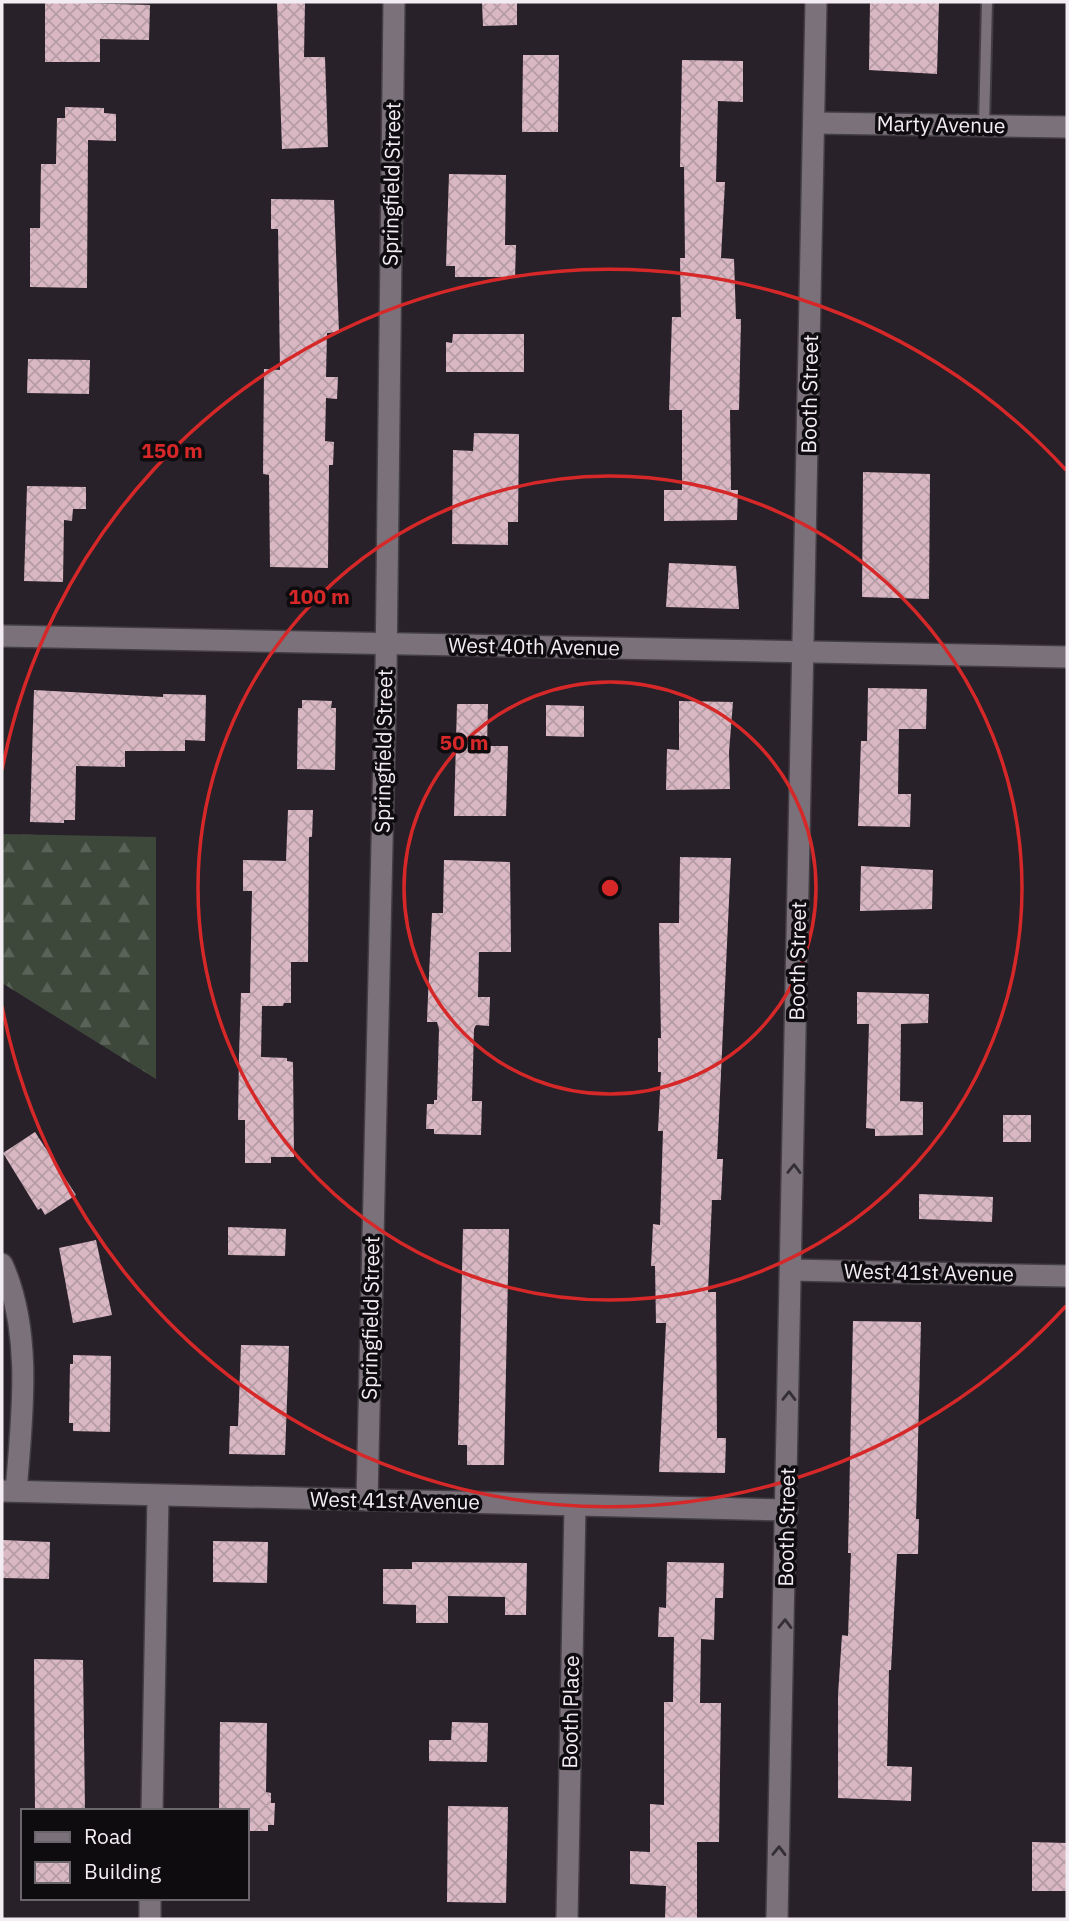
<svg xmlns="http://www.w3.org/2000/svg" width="1069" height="1921" font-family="'IBM Plex Sans',sans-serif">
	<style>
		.forest { fill: url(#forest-firs) }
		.building { fill: url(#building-cross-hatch) }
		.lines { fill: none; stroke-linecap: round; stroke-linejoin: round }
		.lane-casing { stroke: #433d44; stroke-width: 14 }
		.street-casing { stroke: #433d44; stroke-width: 24 }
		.lane { stroke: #7a717b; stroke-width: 10 }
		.street { stroke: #7a717b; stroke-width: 21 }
		.oneway { stroke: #342f35 }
		.ring { fill: none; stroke: #d62828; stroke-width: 3.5 }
		.labels { text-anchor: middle; stroke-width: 7; stroke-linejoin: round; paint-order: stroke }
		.street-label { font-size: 21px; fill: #f3edf3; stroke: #0f0c10 }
		.centre { fill: #d62828; stroke: #0f0c10; stroke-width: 3.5 }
		.ring-label { font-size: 21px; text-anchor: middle; font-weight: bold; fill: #d62828; stroke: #0f0c10; stroke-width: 7; stroke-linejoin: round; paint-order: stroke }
	</style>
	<defs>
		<pattern id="forest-firs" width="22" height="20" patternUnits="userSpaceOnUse" patternTransform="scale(1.75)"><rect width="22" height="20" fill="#3d483b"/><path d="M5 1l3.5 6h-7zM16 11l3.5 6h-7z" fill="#5a6358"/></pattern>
		<pattern id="building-cross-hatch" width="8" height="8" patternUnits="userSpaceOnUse" patternTransform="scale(1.75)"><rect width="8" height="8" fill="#d9b8c4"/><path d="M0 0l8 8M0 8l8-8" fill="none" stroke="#b59ca5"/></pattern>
	</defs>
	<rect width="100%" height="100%" fill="#292129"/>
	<!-- forest -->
	<polygon class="forest" points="2,834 156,837 156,1079 2,983"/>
	<!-- building -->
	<g class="building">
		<polygon points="45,2 150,5 149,40 100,39 100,62 45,62"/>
		<polygon points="277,2 305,2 304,57 325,57 328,147 282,149"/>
		<polygon points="482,2 517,2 517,25 483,26"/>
		<polygon points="870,2 939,2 937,74 869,70"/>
		<polygon points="523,55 559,55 558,132 522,132"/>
		<polygon points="682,60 743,61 743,102 718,101 716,182 725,182 721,258 734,259 736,319 741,319 739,410 730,410 731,490 738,490 737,520 664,521 664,490 682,490 682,410 669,410 672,317 681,317 680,258 685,258 684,167 680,167"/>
		<polygon points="65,107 104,108 104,113 116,114 116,141 88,140 87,288 30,287 30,228 40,228 41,164 56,164 57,118 65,118"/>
		<polygon points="449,174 506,175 505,245 516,245 515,277 455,277 455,266 446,266"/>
		<polygon points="271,199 334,200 339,332 327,333 326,377 338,377 337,399 326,398 325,441 334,442 333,465 329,465 328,568 270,567 269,475 263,474 264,369 280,370 278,229 271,229"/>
		<polygon points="453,334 524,334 524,372 446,372 446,342 452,343"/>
		<polygon points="28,359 90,360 89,394 27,393"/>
		<polygon points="474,433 519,434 518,522 508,522 508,545 452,544 453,450 473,451"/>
		<polygon points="863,472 930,474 929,599 862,597"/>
		<polygon points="27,486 86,487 86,509 73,509 72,521 64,520 63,582 24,581"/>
		<polygon points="669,563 736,566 739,609 666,607"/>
		<polygon points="868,688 927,689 926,729 899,729 898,794 911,794 910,827 858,826 861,741 867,741"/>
		<polygon points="34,690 163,697 163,694 206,695 205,741 185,740 185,751 125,751 125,767 76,766 75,820 64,820 64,823 30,822"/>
		<polygon points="302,700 332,701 331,708 336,708 335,770 297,769 298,708 302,708"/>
		<polygon points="679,701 733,702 729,752 730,789 666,790 667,749 679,750"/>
		<polygon points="457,704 488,704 487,746 508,746 506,816 454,816"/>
		<polygon points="546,705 584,706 584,737 546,736"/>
		<polygon points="288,810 313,810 312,837 309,837 308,962 291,962 291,1003 284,1003 283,1006 262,1006 261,1057 287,1058 287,1061 293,1062 294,1157 271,1157 271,1163 245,1163 245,1120 238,1120 239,1056 241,993 250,993 252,891 243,891 243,860 286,861"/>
		<polygon points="680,857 731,858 717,1159 723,1159 721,1200 712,1200 708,1292 716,1292 717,1438 726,1438 725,1473 659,1472 666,1323 656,1323 655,1266 651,1266 653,1224 660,1225 663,1131 658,1131 661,1072 658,1072 658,1038 661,1038 659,923 679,923"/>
		<polygon points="444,860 510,862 511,952 479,952 478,997 490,997 489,1026 476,1025 474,1029 472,1101 482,1101 481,1135 434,1134 434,1129 426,1129 427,1104 434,1104 434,1100 437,1100 439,1029 437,1022 427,1022 428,996 432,913 443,913"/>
		<polygon points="861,866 933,870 932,909 860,911"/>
		<polygon points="857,992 929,994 928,1023 901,1024 900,1101 923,1102 923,1135 875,1136 875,1129 866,1128 869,1024 857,1024"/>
		<rect x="1003" y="1115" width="28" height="27"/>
		<polygon points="35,1132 76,1195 45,1215 41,1208 38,1210 3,1153"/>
		<polygon points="919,1194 993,1197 992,1222 919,1219"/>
		<polygon points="228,1227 286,1229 285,1256 228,1255"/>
		<polygon points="463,1229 509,1229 504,1465 467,1465 467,1445 458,1445"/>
		<polygon points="96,1240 112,1315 73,1323 59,1248"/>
		<polygon points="853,1321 921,1322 916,1519 919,1519 918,1554 897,1554 891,1670 889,1670 887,1766 912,1767 911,1801 838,1798 838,1695 842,1635 848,1636 851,1553 848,1553"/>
		<polygon points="241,1345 289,1346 285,1455 229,1454 230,1426 238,1426"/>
		<polygon points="73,1355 111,1356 110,1432 73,1431 73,1423 69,1423 70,1364 73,1364"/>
		<polygon points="2,1540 50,1542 49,1579 2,1578"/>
		<polygon points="213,1541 268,1542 267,1583 213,1582"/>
		<polygon points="412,1562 527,1563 526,1615 505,1615 505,1597 448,1596 448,1623 416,1623 416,1605 383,1604 383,1569 412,1569"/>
		<polygon points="667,1562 724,1563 723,1598 715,1598 714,1640 701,1639 700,1703 721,1703 719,1842 697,1842 697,1919 665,1919 666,1886 630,1884 630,1851 650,1852 650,1804 664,1805 664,1702 673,1702 674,1637 658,1637 659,1607 666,1608"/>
		<polygon points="34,1659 83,1660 85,1811 35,1811"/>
		<polygon points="220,1722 267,1723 266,1792 271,1793 271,1803 275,1803 274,1825 268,1825 268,1831 247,1831 247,1811 219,1811"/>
		<polygon points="452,1722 488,1723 487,1762 429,1761 429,1740 451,1740"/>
		<polygon points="448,1806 508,1807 506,1903 447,1902"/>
		<polygon points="1032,1842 1067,1843 1067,1891 1032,1891"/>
	</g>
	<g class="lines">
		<defs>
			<polyline id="lane" points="984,126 987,2"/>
			<g id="street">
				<polyline points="816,123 1067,127"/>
				<polyline points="2,636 1067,657"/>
				<path d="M 2,1264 C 33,1332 22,1418 16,1491"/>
				<polyline points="791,1270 1067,1276"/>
				<polyline points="2,1491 787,1510"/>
				<polyline points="367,1500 386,670 394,2"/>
				<polyline points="152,1811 158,1497"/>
				<polyline points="150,1919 150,1898"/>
				<polyline points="567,1919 575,1506"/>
				<polyline points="777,1919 816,2"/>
			</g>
		</defs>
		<!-- lane casing -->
		<use href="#lane" class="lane-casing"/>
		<!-- street casing -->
		<use href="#street" class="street-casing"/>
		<!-- lane -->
		<use href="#lane" class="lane"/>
		<!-- street -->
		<use href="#street" class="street"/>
	</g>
	<!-- one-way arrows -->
	<defs><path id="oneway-chevron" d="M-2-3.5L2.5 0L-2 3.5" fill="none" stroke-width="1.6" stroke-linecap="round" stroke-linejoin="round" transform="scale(1.75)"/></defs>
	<g class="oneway">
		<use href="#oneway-chevron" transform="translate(794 1169) rotate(-89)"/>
		<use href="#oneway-chevron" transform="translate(789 1396) rotate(-89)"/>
		<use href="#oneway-chevron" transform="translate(785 1624) rotate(-89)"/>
		<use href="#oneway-chevron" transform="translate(779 1851) rotate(-89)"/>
	</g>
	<!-- distance rings -->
	<g class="ring">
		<circle cx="610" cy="888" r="206"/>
		<circle cx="610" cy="888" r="412"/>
		<path d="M1066 1306A619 619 0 0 1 2 1006M2 770A619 619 0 0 1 1066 470"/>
	</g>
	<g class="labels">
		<!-- street labels -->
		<g class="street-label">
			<text transform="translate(941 125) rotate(1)" y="7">Marty Avenue</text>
			<text transform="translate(392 184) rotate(-89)" y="7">Springfield Street</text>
			<text transform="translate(810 394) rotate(-89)" y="7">Booth Street</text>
			<text transform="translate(534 647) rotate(1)" y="7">West 40th Avenue</text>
			<text transform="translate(384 751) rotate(-89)" y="7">Springfield Street</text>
			<text transform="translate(798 961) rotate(-89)" y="7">Booth Street</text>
			<text transform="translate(929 1273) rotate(1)" y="7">West 41st Avenue</text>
			<text transform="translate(371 1318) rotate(-89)" y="7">Springfield Street</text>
			<text transform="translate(395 1501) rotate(1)" y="7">West 41st Avenue</text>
			<text transform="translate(787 1527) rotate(-89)" y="7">Booth Street</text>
			<text transform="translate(571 1712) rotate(-89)" y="7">Booth Place</text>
		</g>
	</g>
	<circle cx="610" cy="888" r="10" class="centre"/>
	<g class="ring-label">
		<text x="172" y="458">150 m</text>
		<text x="319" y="604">100 m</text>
		<text x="464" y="750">50 m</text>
	</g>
	<!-- border -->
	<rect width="1069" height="1921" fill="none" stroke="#f3edf3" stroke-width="7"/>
	<!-- legend -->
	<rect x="21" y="1809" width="228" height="91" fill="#0f0c10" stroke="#6a666b" stroke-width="2"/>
	<rect x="35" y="1832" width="35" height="10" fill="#7a717b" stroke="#6a666b" stroke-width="2"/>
	<text x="84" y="1844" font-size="21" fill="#f3edf3">Road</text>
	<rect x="35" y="1862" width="35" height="21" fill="url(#building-cross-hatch)" stroke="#6a666b" stroke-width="2"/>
	<text x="84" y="1879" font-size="21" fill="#f3edf3">Building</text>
</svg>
